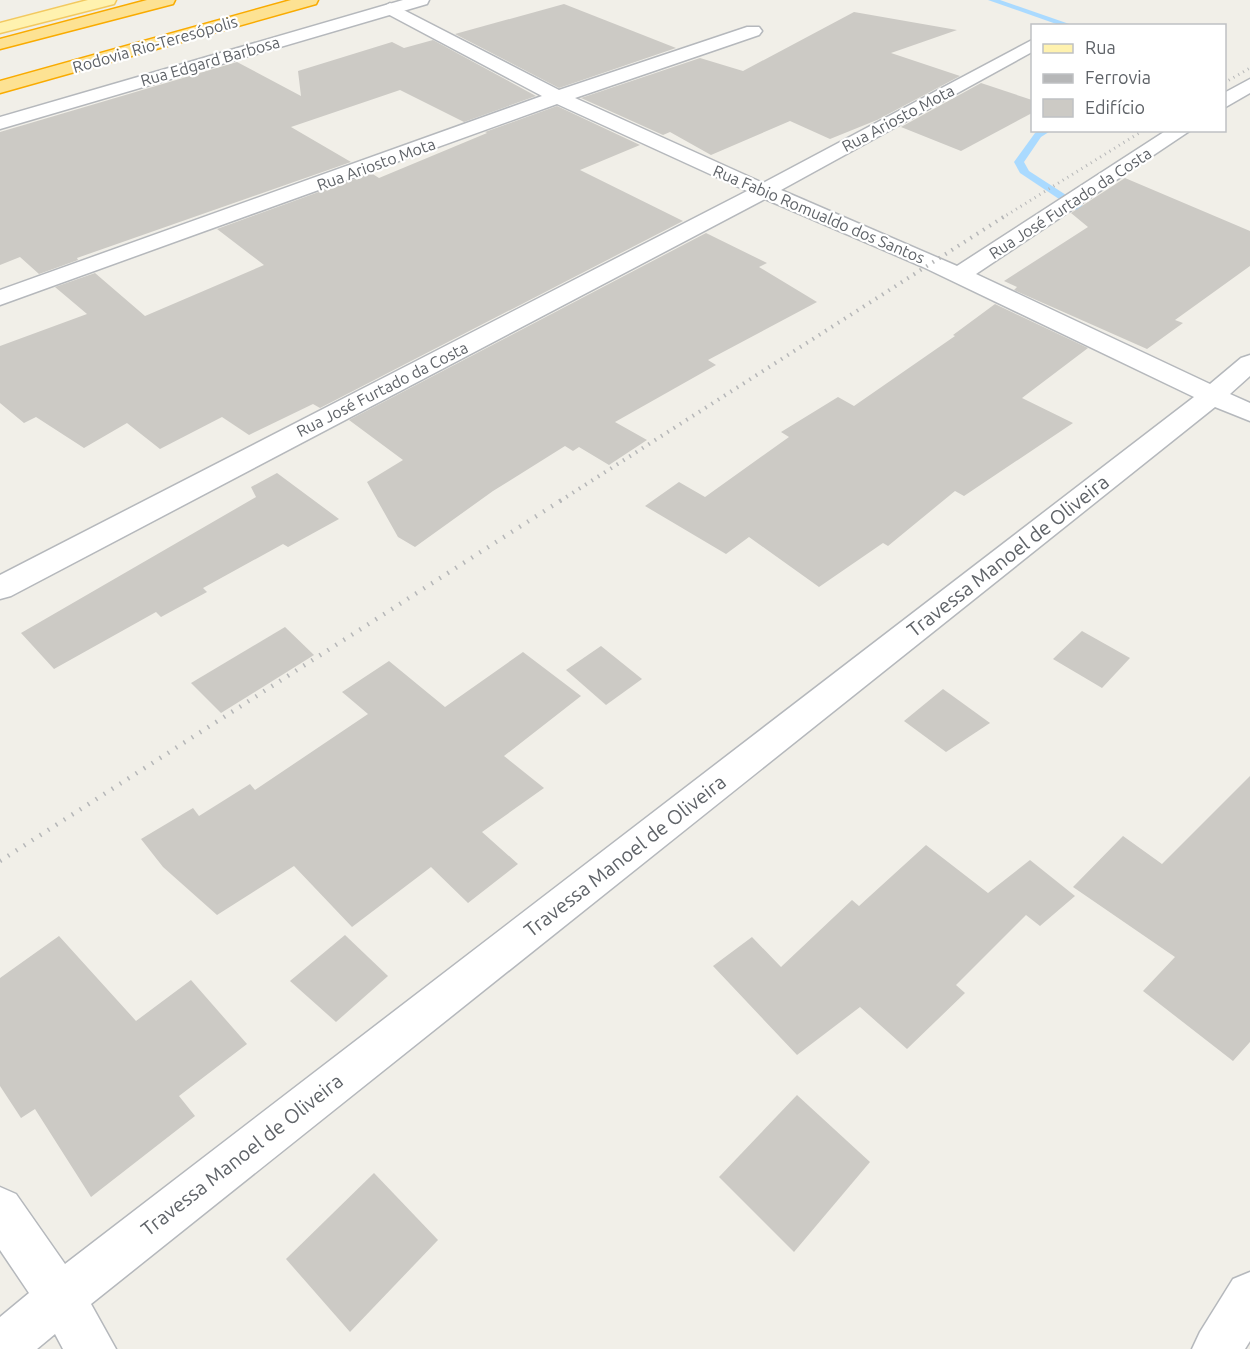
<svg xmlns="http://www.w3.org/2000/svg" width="1250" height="1349" font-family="Ubuntu,sans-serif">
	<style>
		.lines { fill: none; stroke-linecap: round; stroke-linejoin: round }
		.stream { fill: #aadaff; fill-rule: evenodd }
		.building { fill: #cccac5 }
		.minor-casing { stroke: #b5b8bc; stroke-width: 3 }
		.tertiary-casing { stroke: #b5b8bc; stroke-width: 3 }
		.primary-casing { stroke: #f2c960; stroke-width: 3 }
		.motorway-casing { stroke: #f9ab00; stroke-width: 3 }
		.minor { fill: #fff; fill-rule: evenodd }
		.tertiary { fill: #fff; fill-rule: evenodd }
		.primary { fill: #fff2af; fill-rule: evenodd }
		.motorway { fill: #fde293; fill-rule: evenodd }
		.rail-far2 { stroke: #b6b7b8; stroke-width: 3; stroke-dasharray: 1 4.5; stroke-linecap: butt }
		.rail-far1 { stroke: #b6b7b8; stroke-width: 4; stroke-dasharray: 1.5 6; stroke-linecap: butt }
		.rail { stroke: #b6b7b8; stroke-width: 4.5; stroke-dasharray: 1.5 8; stroke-linecap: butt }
		.labels { text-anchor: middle; stroke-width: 4.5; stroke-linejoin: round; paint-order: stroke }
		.far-street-label { font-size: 16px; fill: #5f6368; stroke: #fff }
		.street-label { font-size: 20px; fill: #5f6368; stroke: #fff }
	</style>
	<rect width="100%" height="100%" fill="#f1efe8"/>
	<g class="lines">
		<!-- stream -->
		<g class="stream">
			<polygon points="988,0 1000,0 1075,26 1062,26"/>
			<polygon points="1040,130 1052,130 1041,137 1024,162 1029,171 1097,215 1097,219 1089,219 1020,173 1014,162 1035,133"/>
		</g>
	</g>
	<!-- building -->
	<g class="building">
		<polygon points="564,4 676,48 559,88 455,34"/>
		<polygon points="854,12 957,30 891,53 960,76 877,120 830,139 790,121 711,155 670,132 663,135 581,98 700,58 743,71"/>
		<polygon points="433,40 536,96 464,122 400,90 291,127 351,162 77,258 78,260 39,274 20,257 0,265 0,132 237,62 301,96 298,71 392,42 404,48"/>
		<polygon points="981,83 1032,100 1032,113 961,151 901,127"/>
		<polygon points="557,106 640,145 580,170 683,221 320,408 313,404 249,435 222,417 160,449 127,423 84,448 36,417 24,423 0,403 0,346 87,314 55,287 95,273 145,316 264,265 217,229 371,173 379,178 487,133 485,132"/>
		<polygon points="1125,178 1250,231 1250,266 1175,320 1183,323 1147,349 1014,290 1017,287 1004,281 1088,227 1071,213"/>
		<polygon points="706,233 767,263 759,267 817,302 708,360 716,365 615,422 647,440 609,465 579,447 573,451 565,446 493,491 415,547 398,537 367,482 403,460 349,420"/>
		<polygon points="995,304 1088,348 1022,398 1073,423 964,496 955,491 888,546 883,543 819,587 749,537 726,554 645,506 679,482 705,497 789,437 781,432 838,397 854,406 955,336 953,335"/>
		<polygon points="277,473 339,519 288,547 283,544 203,588 207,592 161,617 156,612 54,669 21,633 256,497 251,487"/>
		<polygon points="285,627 314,655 221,713 191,683"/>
		<polygon points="1082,631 1130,658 1102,688 1053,659"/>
		<polygon points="601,646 642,679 606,705 566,670"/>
		<polygon points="523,652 581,696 504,756 544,788 482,832 518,864 468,903 431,867 352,927 294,866 217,915 163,867 141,839 193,808 199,816 250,784 255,790 368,714 342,692 389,661 445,707"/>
		<polygon points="943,689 990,723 946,752 904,721"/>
		<polygon points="1250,776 1250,1042 1233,1061 1143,991 1175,957 1073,887 1123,836 1162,864"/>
		<polygon points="926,845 988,893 1030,860 1075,896 1040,926 1026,915 956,985 965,993 907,1049 860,1007 797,1055 713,966 752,937 781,967 852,900 859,906"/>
		<polygon points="345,935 388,976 336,1022 290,981"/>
		<polygon points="59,936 136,1021 191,980 247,1044 179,1096 195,1116 91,1197 35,1109 21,1118 0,1086 0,978"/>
		<polygon points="797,1095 870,1162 794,1252 719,1177"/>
		<polygon points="374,1173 438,1240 350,1332 286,1259"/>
	</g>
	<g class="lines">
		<defs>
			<g id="minor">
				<polygon points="390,3 559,90 747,27 759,27 762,31 759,35 575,98 763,183 1032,40 1032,52 781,190 957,266 1167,130 1191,130 976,274 1210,384 1241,358 1250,355 1250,376 1230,394 1250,403 1250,421 1215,407 91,1304 116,1349 63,1349 55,1334 37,1349 0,1349 0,1317 29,1293 0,1250 0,1187 16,1194 65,1264 1194,397 923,267 765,199 11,596 0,599 0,575 747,191 557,104 0,305 0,290 542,96 384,12 381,8"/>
				<polygon points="1250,79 1250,93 1224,108 1224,93"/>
				<polygon points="1250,1272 1250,1341 1245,1349 1192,1349 1200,1332 1233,1279"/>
			</g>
			<polygon id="tertiary" points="403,0 429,0 427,4 0,129 0,117"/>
			<polygon id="primary" points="88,0 116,0 114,4 0,33 0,23"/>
			<g id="motorway">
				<polygon points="147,0 175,0 173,4 0,49 0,39"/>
				<polygon points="291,0 318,0 316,4 0,93 0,81"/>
			</g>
		</defs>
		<!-- minor casing -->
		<use href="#minor" class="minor-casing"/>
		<!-- tertiary casing -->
		<use href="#tertiary" class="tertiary-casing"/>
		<!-- primary casing -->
		<use href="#primary" class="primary-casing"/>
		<!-- motorway casing -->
		<use href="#motorway" class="motorway-casing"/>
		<!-- minor -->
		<use href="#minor" class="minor"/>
		<!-- tertiary -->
		<use href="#tertiary" class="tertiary"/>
		<!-- primary -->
		<use href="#primary" class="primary"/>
		<!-- motorway -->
		<use href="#motorway" class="motorway"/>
		<!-- rail-far2 -->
		<g class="rail-far2">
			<polyline points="1224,83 1250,68"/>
			<polyline points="1002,218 1144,130"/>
		</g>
		<!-- rail-far1 -->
		<polyline class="rail-far1" points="560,501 1005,216"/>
		<!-- rail -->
		<polyline class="rail" points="0,861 563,499"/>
	</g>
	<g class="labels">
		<!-- far-street labels -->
		<g class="far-street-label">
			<text transform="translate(155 44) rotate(-16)" y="6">Rodovia Rio-Teresópolis</text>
			<text transform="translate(210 61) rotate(-16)" y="6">Rua Edgard Barbosa</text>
			<text transform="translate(898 118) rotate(-28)" y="6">Rua Ariosto Mota</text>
			<text transform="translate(376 164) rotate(-20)" y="6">Rua Ariosto Mota</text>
			<text transform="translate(1070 203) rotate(-33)" y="6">Rua José Furtado da Costa</text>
			<text transform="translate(819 214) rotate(23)" y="6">Rua Fabio Romualdo dos Santos</text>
			<text transform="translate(382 389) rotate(-27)" y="6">Rua José Furtado da Costa</text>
		</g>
		<!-- street labels -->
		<g class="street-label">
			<text transform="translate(1008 556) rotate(-38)" y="7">Travessa Manoel de Oliveira</text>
			<text transform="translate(625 856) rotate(-38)" y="7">Travessa Manoel de Oliveira</text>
			<text transform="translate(242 1155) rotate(-38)" y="7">Travessa Manoel de Oliveira</text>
		</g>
	</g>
	<!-- legend -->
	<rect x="1031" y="24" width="195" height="108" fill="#ffffff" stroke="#bfc1c3" stroke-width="1.5"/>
	<rect x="1043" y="44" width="30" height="9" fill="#fff2af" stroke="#bfc1c3" stroke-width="1.5"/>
	<text x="1085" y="54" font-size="18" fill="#5f6368">Rua</text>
	<rect x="1043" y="74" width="30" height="9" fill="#b6b7b8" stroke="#bfc1c3" stroke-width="1.5"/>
	<text x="1085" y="84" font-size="18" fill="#5f6368">Ferrovia</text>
	<rect x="1043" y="99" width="30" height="18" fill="#cccac5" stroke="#bfc1c3" stroke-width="1.5"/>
	<text x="1085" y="114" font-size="18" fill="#5f6368">Edifício</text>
</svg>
